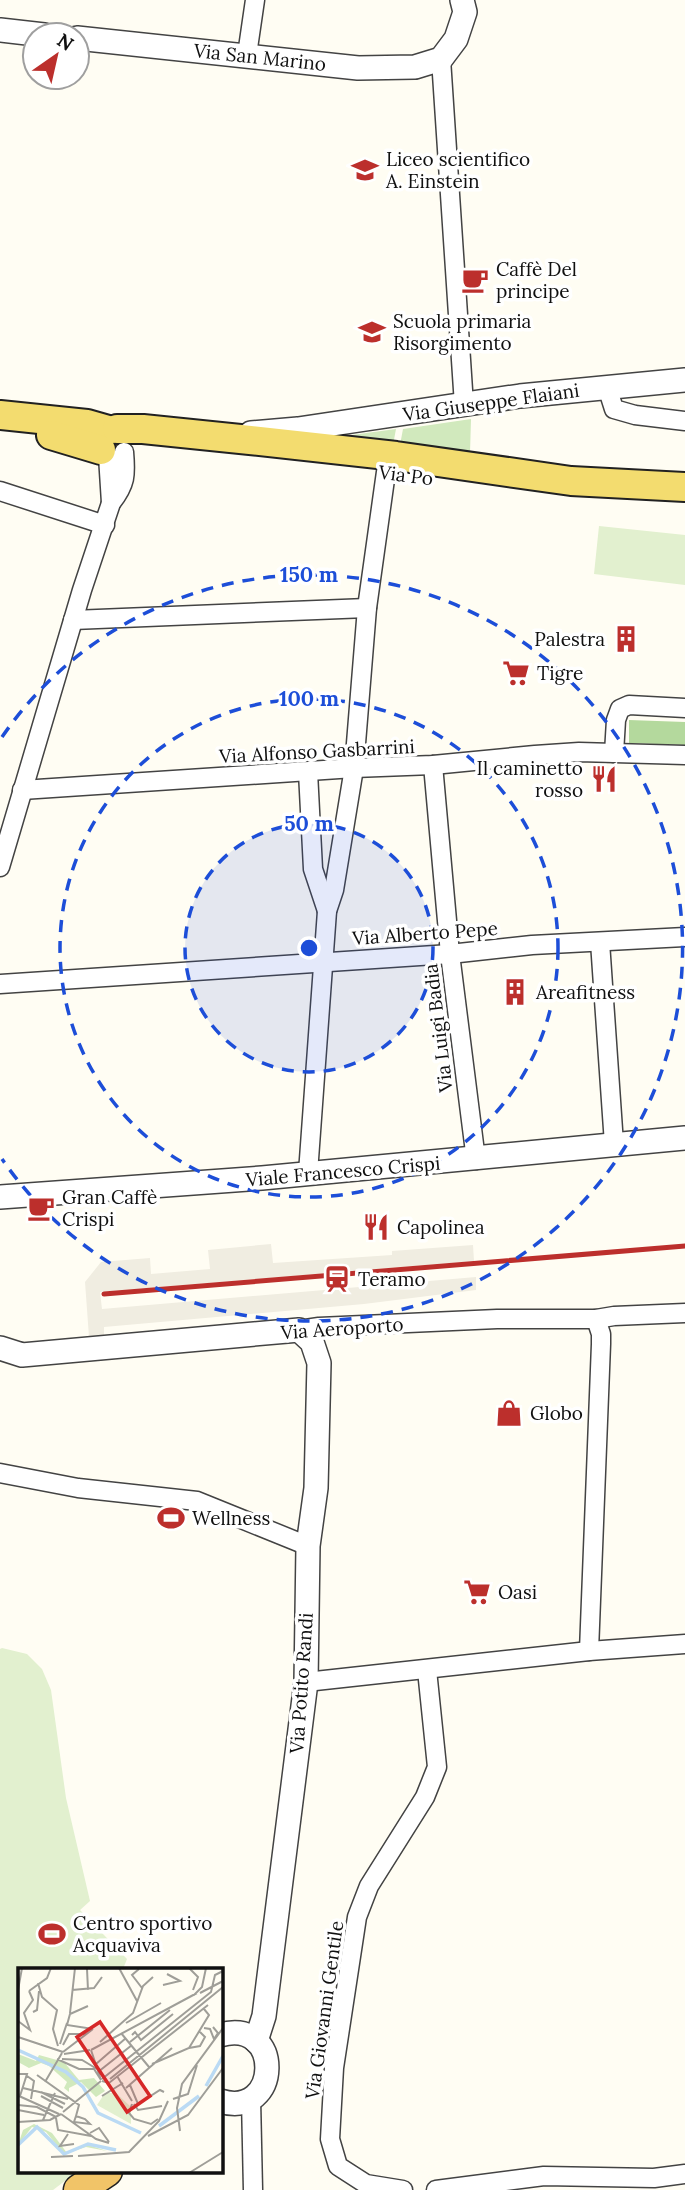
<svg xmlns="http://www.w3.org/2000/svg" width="685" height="2190" font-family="Lora,serif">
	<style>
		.green { fill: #d1e9bd }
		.forest { fill: #b4d99d }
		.pitch { fill: #e2f0cf }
		.plaza { fill: #f0ede1 }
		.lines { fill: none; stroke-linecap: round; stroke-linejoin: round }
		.minor-casing { stroke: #434343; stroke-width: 21 }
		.tertiary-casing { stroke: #434343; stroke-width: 26 }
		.primary-casing { stroke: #212121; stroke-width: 32 }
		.trunk-casing { stroke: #212121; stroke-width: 33 }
		.minor { stroke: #fff; stroke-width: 18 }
		.tertiary { stroke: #fff; stroke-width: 23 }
		.primary { stroke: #f3dc6f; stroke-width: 28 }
		.trunk { stroke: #f1c468; stroke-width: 30 }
		.rail { stroke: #bc2f2c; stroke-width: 5 }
		.ring { fill: none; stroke: #1d4ed8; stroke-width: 3.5; stroke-dasharray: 12 9 }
		.labels { text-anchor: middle; stroke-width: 7; stroke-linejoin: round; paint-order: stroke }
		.street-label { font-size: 19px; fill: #101010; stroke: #fff }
		.poi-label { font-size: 19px; fill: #101010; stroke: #fff; text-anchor: start }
		.inset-river { fill: none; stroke: #badaf4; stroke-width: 3.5 }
		.inset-road { fill: none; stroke: #9f9e98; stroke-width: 2 }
		.view { fill: #d62828; fill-opacity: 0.15; stroke: #d62828; stroke-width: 3.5 }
		.inset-edge { fill: none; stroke: #101010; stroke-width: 3.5 }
		.centre { fill: #1d4ed8; stroke: #fff; stroke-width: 3.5 }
		.ring-label { font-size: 21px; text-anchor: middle; font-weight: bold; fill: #1d4ed8; stroke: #fff; stroke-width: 7; stroke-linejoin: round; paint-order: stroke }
	</style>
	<rect width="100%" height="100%" fill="#fffdf3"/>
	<!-- green -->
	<g class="green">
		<polygon points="471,419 470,453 400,445 403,429"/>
		<polygon points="396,429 393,445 337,437"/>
	</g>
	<!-- forest -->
	<polygon class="forest" points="629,720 685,722 685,745 629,743"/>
	<!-- pitch -->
	<g class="pitch">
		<polygon points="599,526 685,535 685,585 594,574"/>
		<polygon points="2,1648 27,1654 42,1669 51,1690 66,1798 90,1901 80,1910 127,1959 123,1969 19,1969 19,2171 78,2171 53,2190 0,2190 0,1649"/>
	</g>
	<!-- plaza -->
	<polygon class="plaza" points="271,1244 273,1263 392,1255 392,1251 473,1245 474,1261 100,1292 102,1309 476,1277 476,1290 364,1304 104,1327 104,1336 89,1337 85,1282 101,1262 150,1258 151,1274 210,1269 208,1250"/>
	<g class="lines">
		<defs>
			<g id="minor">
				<polyline points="247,55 255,0"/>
				<polyline points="441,59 464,405"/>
				<polyline points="607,387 614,409 635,415 685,421"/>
				<polyline points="108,456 111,503"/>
				<polyline points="0,491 105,525"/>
				<polyline points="73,620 367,608"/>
				<polyline points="614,753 616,720 620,709 629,705 685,708"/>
				<polyline points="433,765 450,954 476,1160"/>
				<polyline points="308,772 313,869 327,911"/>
				<polyline points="22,790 354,768 433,765 535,755 579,752 685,755"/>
				<path d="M 0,867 L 82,590 L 111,503 C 126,484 126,475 124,452"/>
				<polyline points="600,942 614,1144"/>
				<polyline points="0,984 450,954 532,945 685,937"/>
				<polyline points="308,1173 327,911 334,890 354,768 367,608 386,472"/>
				<polyline points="299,1330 319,1327 497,1319 596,1319 614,1316 685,1313"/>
				<polyline points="0,1473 78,1488 197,1501 308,1546"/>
				<polyline points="589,1651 601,1344 601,1334 596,1319"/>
				<polyline points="306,1682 589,1651 685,1644"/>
				<polyline points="251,2099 253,2190"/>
				<polyline points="403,2190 366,2184 338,2166 330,2139 334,2068 357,1917 369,1886 425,1797 437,1767 427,1670"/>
				<polyline points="436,2190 544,2176 654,2178 685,2174"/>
			</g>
			<g id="tertiary">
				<polyline points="0,30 44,35"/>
				<polyline points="77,38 358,68 415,67 441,59 456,39 465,12 462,0"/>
				<polyline points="251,433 298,429 520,396 685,380"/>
				<polyline points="0,1197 262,1178 685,1138"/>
				<polyline points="0,1348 22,1355 299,1330 312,1342 319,1363 316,1488 308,1546 306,1682 264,2016 256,2041"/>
				<path d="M 220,2035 C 284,2017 281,2120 220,2101"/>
			</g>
			<g id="primary">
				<polyline points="0,415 87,424 108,430"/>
				<polyline points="117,429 143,429 250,440 396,456 571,481 685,487"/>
				<polyline points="51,435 101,450"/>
			</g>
			<polyline id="trunk" points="79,2190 107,2171"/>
		</defs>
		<!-- minor casing -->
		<use href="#minor" class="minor-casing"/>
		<!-- tertiary casing -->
		<use href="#tertiary" class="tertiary-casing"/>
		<!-- primary casing -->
		<use href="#primary" class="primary-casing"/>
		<!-- trunk casing -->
		<use href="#trunk" class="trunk-casing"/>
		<!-- minor -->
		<use href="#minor" class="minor"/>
		<!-- tertiary -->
		<use href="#tertiary" class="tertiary"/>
		<!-- primary -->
		<use href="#primary" class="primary"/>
		<!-- trunk -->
		<use href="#trunk" class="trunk"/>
		<!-- rail -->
		<polyline class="rail" points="104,1294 685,1246"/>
	</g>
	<!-- distance rings -->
	<circle cx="309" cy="948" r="124" fill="#1d4ed8" fill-opacity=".12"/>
	<g class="ring">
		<circle cx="309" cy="948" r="124"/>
		<circle cx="309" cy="948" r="249"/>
		<path d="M2 737A373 373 0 1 1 2 1159"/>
	</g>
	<!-- icons -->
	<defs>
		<symbol id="school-bare" viewBox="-9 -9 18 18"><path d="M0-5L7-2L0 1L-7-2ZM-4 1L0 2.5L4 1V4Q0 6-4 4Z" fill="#bc2f2c" stroke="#fff" stroke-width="2.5" paint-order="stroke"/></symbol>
		<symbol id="cafe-bare" viewBox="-9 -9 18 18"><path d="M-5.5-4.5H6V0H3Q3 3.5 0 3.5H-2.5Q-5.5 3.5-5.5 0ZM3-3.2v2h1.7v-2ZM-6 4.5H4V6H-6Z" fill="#bc2f2c" stroke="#fff" stroke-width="2.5" paint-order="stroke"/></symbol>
		<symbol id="building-bare" viewBox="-9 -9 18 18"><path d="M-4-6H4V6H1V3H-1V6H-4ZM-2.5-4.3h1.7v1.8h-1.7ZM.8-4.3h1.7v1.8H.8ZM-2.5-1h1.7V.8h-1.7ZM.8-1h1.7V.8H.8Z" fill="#bc2f2c" stroke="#fff" stroke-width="2.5" paint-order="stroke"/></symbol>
		<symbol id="supermarket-bare" viewBox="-9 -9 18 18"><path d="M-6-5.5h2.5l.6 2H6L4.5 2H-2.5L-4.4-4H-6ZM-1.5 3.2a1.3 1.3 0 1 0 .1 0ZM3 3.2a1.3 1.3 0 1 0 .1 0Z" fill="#bc2f2c" stroke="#fff" stroke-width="2.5" paint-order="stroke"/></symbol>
		<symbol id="restaurant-bare" viewBox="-9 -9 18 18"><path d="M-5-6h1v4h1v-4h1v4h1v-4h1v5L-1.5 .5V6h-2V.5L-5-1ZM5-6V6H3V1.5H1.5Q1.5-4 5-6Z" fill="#bc2f2c" stroke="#fff" stroke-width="2.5" paint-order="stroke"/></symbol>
		<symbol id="station-bare" viewBox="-9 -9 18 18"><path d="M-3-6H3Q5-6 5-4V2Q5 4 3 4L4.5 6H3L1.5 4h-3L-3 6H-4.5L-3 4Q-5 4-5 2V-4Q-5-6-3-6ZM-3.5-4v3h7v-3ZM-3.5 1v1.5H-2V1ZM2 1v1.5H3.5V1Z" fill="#bc2f2c" stroke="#fff" stroke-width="2.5" paint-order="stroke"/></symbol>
		<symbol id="shop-bare" viewBox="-9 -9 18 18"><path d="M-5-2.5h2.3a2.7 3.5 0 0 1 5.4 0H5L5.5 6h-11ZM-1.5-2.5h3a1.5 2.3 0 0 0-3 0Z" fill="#bc2f2c" stroke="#fff" stroke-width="2.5" paint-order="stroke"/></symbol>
		<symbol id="stadium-bare" viewBox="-9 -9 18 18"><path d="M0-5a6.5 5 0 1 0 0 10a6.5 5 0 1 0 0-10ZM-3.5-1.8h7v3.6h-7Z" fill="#bc2f2c" stroke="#fff" stroke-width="2.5" paint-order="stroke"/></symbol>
	</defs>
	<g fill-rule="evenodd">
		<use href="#school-bare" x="346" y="151" width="38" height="38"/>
		<use href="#cafe-bare" x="456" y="261" width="38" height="38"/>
		<use href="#school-bare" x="353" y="313" width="38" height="38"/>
		<use href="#building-bare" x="607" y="620" width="38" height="38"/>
		<use href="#supermarket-bare" x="497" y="654" width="38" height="38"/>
		<use href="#restaurant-bare" x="585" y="760" width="38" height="38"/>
		<use href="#building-bare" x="496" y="973" width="38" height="38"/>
		<use href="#cafe-bare" x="22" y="1189" width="38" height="38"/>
		<use href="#restaurant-bare" x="357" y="1208" width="38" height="38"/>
		<use href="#station-bare" x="318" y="1260" width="38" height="38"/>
		<use href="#shop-bare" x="490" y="1394" width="38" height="38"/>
		<use href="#stadium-bare" x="152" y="1499" width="38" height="38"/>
		<use href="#supermarket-bare" x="458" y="1573" width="38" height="38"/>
		<use href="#stadium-bare" x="33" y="1915" width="38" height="38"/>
	</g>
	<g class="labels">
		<!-- street labels -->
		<g class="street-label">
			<text transform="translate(260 57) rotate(6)" y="7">Via San Marino</text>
			<text transform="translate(491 402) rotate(-8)" y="7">Via Giuseppe Flaiani</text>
			<text transform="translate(406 475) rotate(7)" y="7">Via Po</text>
			<text transform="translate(317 751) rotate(-3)" y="7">Via Alfonso Gasbarrini</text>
			<text transform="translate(425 933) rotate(-4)" y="7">Via Alberto Pepe</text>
			<text transform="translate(438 1028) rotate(-97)" y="7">Via Luigi Badia</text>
			<text transform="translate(343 1171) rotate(-5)" y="7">Viale Francesco Crispi</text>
			<text transform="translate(342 1328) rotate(-4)" y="7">Via Aeroporto</text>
			<text transform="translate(301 1683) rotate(-86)" y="7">Via Potito Randi</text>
			<text transform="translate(324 2010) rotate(-82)" y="7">Via Giovanni Gentile</text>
		</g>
		<!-- poi labels -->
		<g class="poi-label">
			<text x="386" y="166">Liceo scientifico<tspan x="386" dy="22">A. Einstein</tspan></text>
			<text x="496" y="276">Caffè Del<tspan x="496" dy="22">principe</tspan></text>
			<text x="393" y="328">Scuola primaria<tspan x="393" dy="22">Risorgimento</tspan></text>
			<text x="605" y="646" text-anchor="end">Palestra</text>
			<text x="537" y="680">Tigre</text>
			<text x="583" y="775" text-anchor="end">Il caminetto<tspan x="583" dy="22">rosso</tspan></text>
			<text x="536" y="999">Areafitness</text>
			<text x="62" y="1204">Gran Caffè<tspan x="62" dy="22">Crispi</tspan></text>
			<text x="397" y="1234">Capolinea</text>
			<text x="358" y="1286">Teramo</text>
			<text x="530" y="1420">Globo</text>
			<text x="192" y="1525">Wellness</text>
			<text x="498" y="1599">Oasi</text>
			<text x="73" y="1930">Centro sportivo<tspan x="73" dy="22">Acquaviva</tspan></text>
		</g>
	</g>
	<!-- overview -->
	<g transform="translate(18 1968)">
		<rect width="205" height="205" fill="#fffdf3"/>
		<path d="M 0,86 L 18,93 L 21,87 L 46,94 L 61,112 L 76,110 L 87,123 L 78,129 L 63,114 L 51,120 L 51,124 L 46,120 L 49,114 L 31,98 L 23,95 L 11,100 L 2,95 ZM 16,156 L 34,165 L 49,185 L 67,176 L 89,183 L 68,179 L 46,186 L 28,164 L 14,159 L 0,177 L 5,162 Z" fill="#d1e9bd"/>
		<path d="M 87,125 L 98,125 L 113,139 L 113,156 L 79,137 Z" fill="#e2f0cf"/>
		<path class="inset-river" d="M 0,82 L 48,104 L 65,119 L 80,145 L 123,165M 188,118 L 205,88M 141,158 L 181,128M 0,177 L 19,159 L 46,186 L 70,176 L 98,182"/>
		<path class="inset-road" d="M 101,0 L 119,33M 171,0 L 180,9 L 175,22M 69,1 L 70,22M 121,1 L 114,7 L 124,20M 20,15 L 24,29 L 39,42 L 35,61 L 40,78M 145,17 L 162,13 L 149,6M 0,22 L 4,0M 54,22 L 76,20 L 84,9M 11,23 L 29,10 L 33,0M 182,25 L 205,13M 176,27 L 184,19 L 188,0M 70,38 L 52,46 L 49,57 L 75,61M 15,44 L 19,42 L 21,23M 52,45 L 57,0M 0,53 L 12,62 L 6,45 L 15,32 L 11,23M 108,55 L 143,35M 186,60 L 192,61 L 196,71 L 200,65 L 195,59M 103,65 L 131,99M 114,67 L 117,64 L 123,72 L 155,46M 0,69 L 45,84M 82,74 L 115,45 L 125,18 L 135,9M 112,74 L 152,42M 42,76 L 49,55M 45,77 L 51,66 L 68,66M 171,80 L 182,78 L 187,69 L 182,64M 73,82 L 83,112M 73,82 L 179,25M 45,84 L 75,61M 46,86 L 72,82M 39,91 L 61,101 L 76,101 L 83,112M 44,91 L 64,92 L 79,101M 78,96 L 108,70M 134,96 L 171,80 L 191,47 L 186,41M 80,104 L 114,77M 0,106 L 9,106 L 2,128M 19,107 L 61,137 L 58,148M 9,108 L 16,113 L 13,131M 99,108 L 114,133M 84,111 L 193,24 L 197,7 L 205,3M 92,111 L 205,19M 84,113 L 91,115 L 190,37M 27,114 L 44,85M 112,117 L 120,136 L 142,122 L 146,124M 5,120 L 50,131M 108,120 L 154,80M 23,124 L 47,136M 1,128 L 41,146M 23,128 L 45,140M 84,128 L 105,115M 155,131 L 170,126 L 179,97M 114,136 L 111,145 L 116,151 L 133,156 L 140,151M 116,136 L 120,142 L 144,138M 0,137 L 19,139 L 38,149M 0,142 L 26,147M 45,144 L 83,113M 43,146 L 78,171 L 91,175M 58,148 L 67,151 L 72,156 L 56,154 ZM 38,150 L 40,162 L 73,168M 25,152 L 37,125M 0,154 L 32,152 L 43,146M 162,163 L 159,140 L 164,116 L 205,60M 72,165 L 81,160 L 91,174M 50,166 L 42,178 L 56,176M 130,168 L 170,147 L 205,100M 60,188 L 111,184 L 141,153 L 150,133M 33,189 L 55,188M 171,205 L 205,184"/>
		<path class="view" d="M 82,54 L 132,128 L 109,144 L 59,69 Z"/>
		<rect width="205" height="205" class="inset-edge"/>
	</g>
	<circle cx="309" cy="948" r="10" class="centre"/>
	<g class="ring-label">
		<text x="309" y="582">150 m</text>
		<text x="309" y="706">100 m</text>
		<text x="309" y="831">50 m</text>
	</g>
	<!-- north arrow -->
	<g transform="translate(56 56) rotate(34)"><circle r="33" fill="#ffffff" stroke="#9f9f9f" stroke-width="2"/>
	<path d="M0-5L12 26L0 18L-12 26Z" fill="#bc2f2c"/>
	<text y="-10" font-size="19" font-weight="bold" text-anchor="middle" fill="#101010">N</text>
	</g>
</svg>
